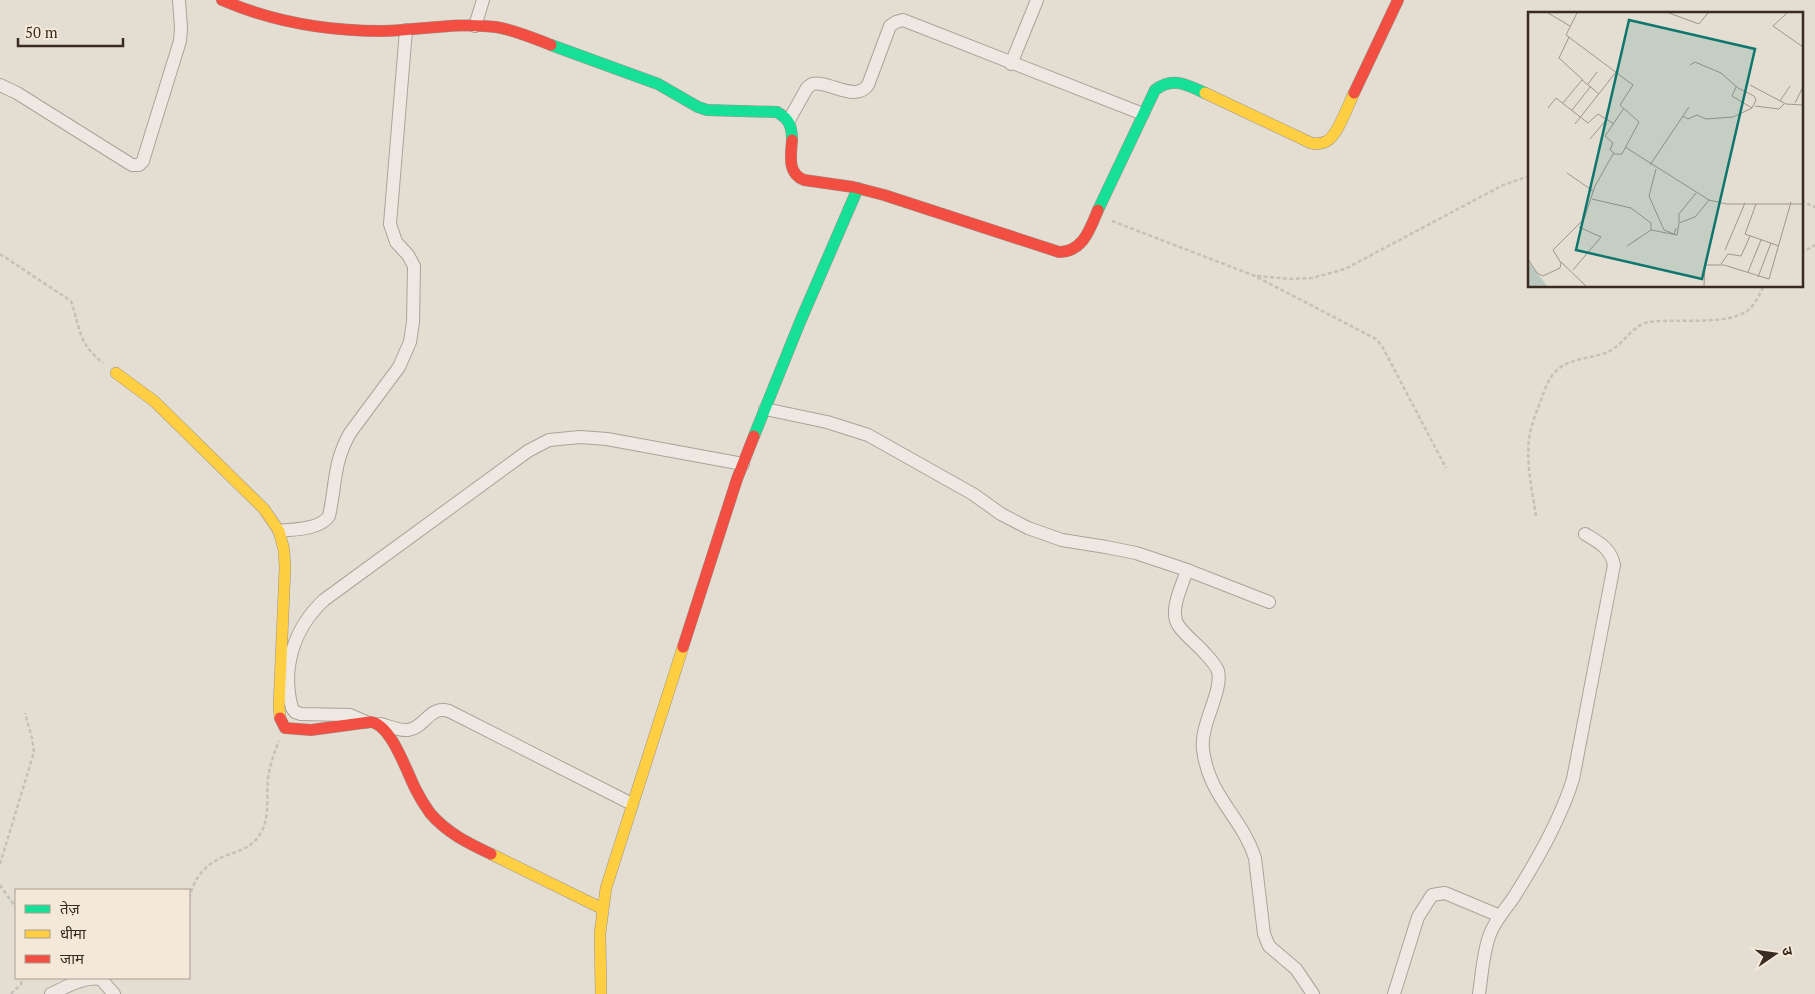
<svg xmlns="http://www.w3.org/2000/svg" width="1815" height="994" font-family="'PT Serif','Noto Sans Devanagari',serif">
	<style>
		.lines { fill: none; stroke-linecap: round; stroke-linejoin: round }
		.street-casing { stroke: #aaa39a; stroke-width: 14 }
		.fast-casing { stroke: #9a928a; stroke-width: 12 }
		.slow-casing { stroke: #9a928a; stroke-width: 12 }
		.jam-casing { stroke: #9a928a; stroke-width: 12 }
		.path { stroke: #c5c0b9; stroke-width: 2.5; stroke-dasharray: 4 2.5; stroke-linecap: butt }
		.street { stroke: #ede9e2; stroke-width: 12 }
		.fast { stroke: #16e098; stroke-width: 11 }
		.slow { stroke: #ffcf43; stroke-width: 11 }
		.jam { stroke: #f24e42; stroke-width: 11 }
		.inset-road { fill: none; stroke: #a0968c; stroke-width: 1 }
		.view { fill: #0f766e; fill-opacity: 0.15; stroke: #0f766e; stroke-width: 2.5 }
		.inset-edge { fill: none; stroke: #392b22; stroke-width: 2.5 }
	</style>
	<rect width="100%" height="100%" fill="#e4ddd2"/>
	<g class="lines">
		<defs>
			<g id="street">
				<polyline points="475,26 483,0"/>
				<polyline points="1011,64 1037,0"/>
				<polyline points="0,85 17,93 132,165 139,165 143,161 145,154 180,41 181,28 179,0"/>
				<path d="M 789,120 L 807,88 L 812,84 C 829,80 855,103 868,85 L 890,26 L 896,22 L 903,20 L 1143,114"/>
				<polyline points="765,409 827,422 868,435 973,494 1001,514 1028,528 1062,540 1106,547 1136,553 1187,570 1269,602"/>
				<path d="M 279,531 C 295,529 319,530 329,516 C 336,485 333,463 350,433 L 399,367 L 410,342 L 413,322 L 414,266 L 408,255 L 396,242 L 390,224 L 406,30"/>
				<path d="M 1187,570 C 1182,586 1169,610 1178,625 C 1184,634 1194,642 1202,650 C 1207,656 1215,663 1218,671 C 1223,692 1200,724 1203,749 C 1208,796 1242,817 1255,858 L 1264,934 L 1269,946 L 1296,969 L 1313,994"/>
				<path d="M 366,722 L 350,715 L 301,714 L 295,712 L 292,708 C 281,668 294,628 324,600 L 528,451 L 549,440 L 580,437 L 607,439 L 743,464"/>
				<path d="M 381,724 C 389,726 399,731 408,730 C 425,728 429,705 449,711 L 632,804"/>
				<path d="M 51,994 C 66,987 84,976 101,979 L 114,994"/>
				<polyline points="1394,994 1418,917 1432,895 1445,893 1500,916"/>
				<path d="M 1479,994 C 1482,974 1483,952 1490,934 C 1496,918 1509,906 1517,892 C 1539,857 1561,818 1573,779 L 1614,565 C 1611,548 1598,542 1585,534"/>
			</g>
			<g id="fast">
				<path d="M 551,45 L 658,84 L 698,107 L 707,110 L 777,112 C 789,119 792,126 792,140"/>
				<path d="M 1098,210 L 1155,90 C 1173,76 1187,85 1205,93"/>
				<polyline points="754,436 800,322 858,188"/>
			</g>
			<g id="slow">
				<path d="M 1205,93 L 1311,143 C 1316,144 1322,144 1327,141 C 1338,135 1348,105 1354,93"/>
				<polyline points="116,373 154,401 264,509 279,531 284,550 285,568 279,706 280,718"/>
				<polyline points="491,854 601,908"/>
				<polyline points="601,994 600,933 606,888 683,647"/>
			</g>
			<g id="jam">
				<path d="M 222,0 C 273,22 327,31 382,31 C 420,30 459,22 496,27 C 515,30 533,38 551,45"/>
				<polyline points="1354,93 1398,0"/>
				<path d="M 792,140 C 791,156 787,173 804,180 L 853,187 L 884,195 L 1059,252 C 1083,252 1090,229 1098,210"/>
				<polyline points="683,647 737,479 754,436"/>
				<path d="M 280,718 L 285,728 L 311,730 L 370,722 C 391,723 407,773 416,790 C 420,798 425,806 430,813 C 447,833 468,843 491,854"/>
			</g>
		</defs>
		<!-- street casing -->
		<use href="#street" class="street-casing"/>
		<!-- fast casing -->
		<use href="#fast" class="fast-casing"/>
		<!-- slow casing -->
		<use href="#slow" class="slow-casing"/>
		<!-- jam casing -->
		<use href="#jam" class="jam-casing"/>
		<!-- path -->
		<g class="path">
			<polyline points="1801,201 1815,207"/>
			<polyline points="1112,221 1255,276 1376,339 1382,346 1446,468"/>
			<polyline points="1801,253 1815,245"/>
			<path d="M 0,254 L 71,301 C 81,330 77,342 103,363"/>
			<polyline points="1257,276 1291,279 1312,278 1345,269 1503,185 1529,176"/>
			<path d="M 1536,516 C 1532,489 1525,460 1530,433 C 1532,422 1537,411 1541,400 C 1545,390 1548,378 1557,370 C 1572,357 1593,359 1610,351 C 1625,343 1632,325 1649,322 C 1677,318 1725,326 1747,311 C 1755,306 1759,294 1764,286"/>
			<polyline points="0,864 34,752 32,738 25,713"/>
			<polyline points="0,885 16,908"/>
			<path d="M 189,898 C 193,883 201,869 215,861 C 233,850 250,853 262,831 C 270,814 266,795 268,778 C 270,765 274,753 279,741"/>
			<polyline points="11,994 21,984 23,978"/>
		</g>
		<!-- street -->
		<use href="#street" class="street"/>
		<!-- fast -->
		<use href="#fast" class="fast"/>
		<!-- slow -->
		<use href="#slow" class="slow"/>
		<!-- jam -->
		<use href="#jam" class="jam"/>
	</g>
	<!-- overview -->
	<g transform="translate(1528 12)">
		<rect width="275" height="275" fill="#e4ddd2"/>
		<path d="M 0,249 L 19,274 L 0,274 Z" fill="#bbc9c0"/>
		<path class="inset-road" d="M 20,1 L 42,14M 141,1 L 171,12 L 180,1M 259,1 L 245,14 L 275,35M 41,25 L 31,46 L 55,68M 60,72 L 69,60M 222,73 L 258,92 L 275,93M 208,75 L 204,84 L 224,96M 252,89 L 262,74M 35,91 L 54,68 L 71,82M 267,91 L 275,75M 227,94 L 251,97 L 256,92M 20,96 L 28,86 L 60,111 L 70,102 L 86,112M 44,98 L 63,74M 155,104 L 160,107 L 169,103 L 178,107 L 205,105 L 224,96 L 228,88 L 226,84 L 210,76 L 193,61 L 167,50 L 162,53M 47,112 L 88,60M 62,127 L 79,107M 97,135 L 181,188 L 198,192 L 275,192M 86,141 L 82,138 L 85,131 L 77,124 L 96,96M 122,153 L 161,95M 128,157 L 121,184 L 136,218 L 146,222 L 148,216M 39,161 L 65,179M 64,187 L 103,196 L 123,211 L 123,218M 228,192 L 217,222 L 251,234M 151,210 L 151,202 L 168,181M 99,234 L 123,218 L 149,223 L 151,211 L 167,205 L 181,188M 197,238 L 217,191M 0,247 L 9,261 L 15,264 L 32,256 L 33,251 L 25,238 L 56,207 L 67,174 L 85,142 L 94,142 L 111,110 L 92,93 L 105,73 L 38,23 L 49,1M 33,250 L 58,274M 193,252 L 200,242 L 213,244 L 222,224M 45,258 L 73,225 L 51,215M 220,260 L 233,228M 230,265 L 243,231M 176,274 L 177,253 L 196,253 L 241,267 L 263,190"/>
		<path class="view" d="M 101,8 L 227,37 L 174,267 L 48,238 Z"/>
		<rect width="275" height="275" class="inset-edge"/>
	</g>
	<!-- legend -->
	<rect x="15" y="889" width="175" height="90" fill="#f4e9d9" stroke="#a99d90"/>
	<rect x="25" y="905" width="25" height="8" fill="#16e098" stroke="#a99d90"/>
	<text x="60" y="914" font-size="15" fill="#392b22">तेज़</text>
	<rect x="25" y="930" width="25" height="8" fill="#ffcf43" stroke="#a99d90"/>
	<text x="60" y="939" font-size="15" fill="#392b22">धीमा</text>
	<rect x="25" y="955" width="25" height="8" fill="#f24e42" stroke="#a99d90"/>
	<text x="60" y="964" font-size="15" fill="#392b22">जाम</text>
	<!-- north arrow -->
	<g transform="translate(1775 954) rotate(77)" stroke="#f4e9d9" stroke-width="4" paint-order="stroke">
	<path d="M0-4L9 19L0 12L-9 19Z" fill="#392b22"/>
	<text y="-8" font-size="14" font-weight="bold" text-anchor="middle" fill="#392b22">उ</text>
	</g>
	<!-- scale -->
	<path d="M18 38v8h105v-8" fill="none" stroke="#392b22" stroke-width="2.5"/>
	<text x="25" y="38" font-size="15" fill="#392b22" stroke="#f4e9d9" stroke-width="4" paint-order="stroke">50 m</text>
</svg>
